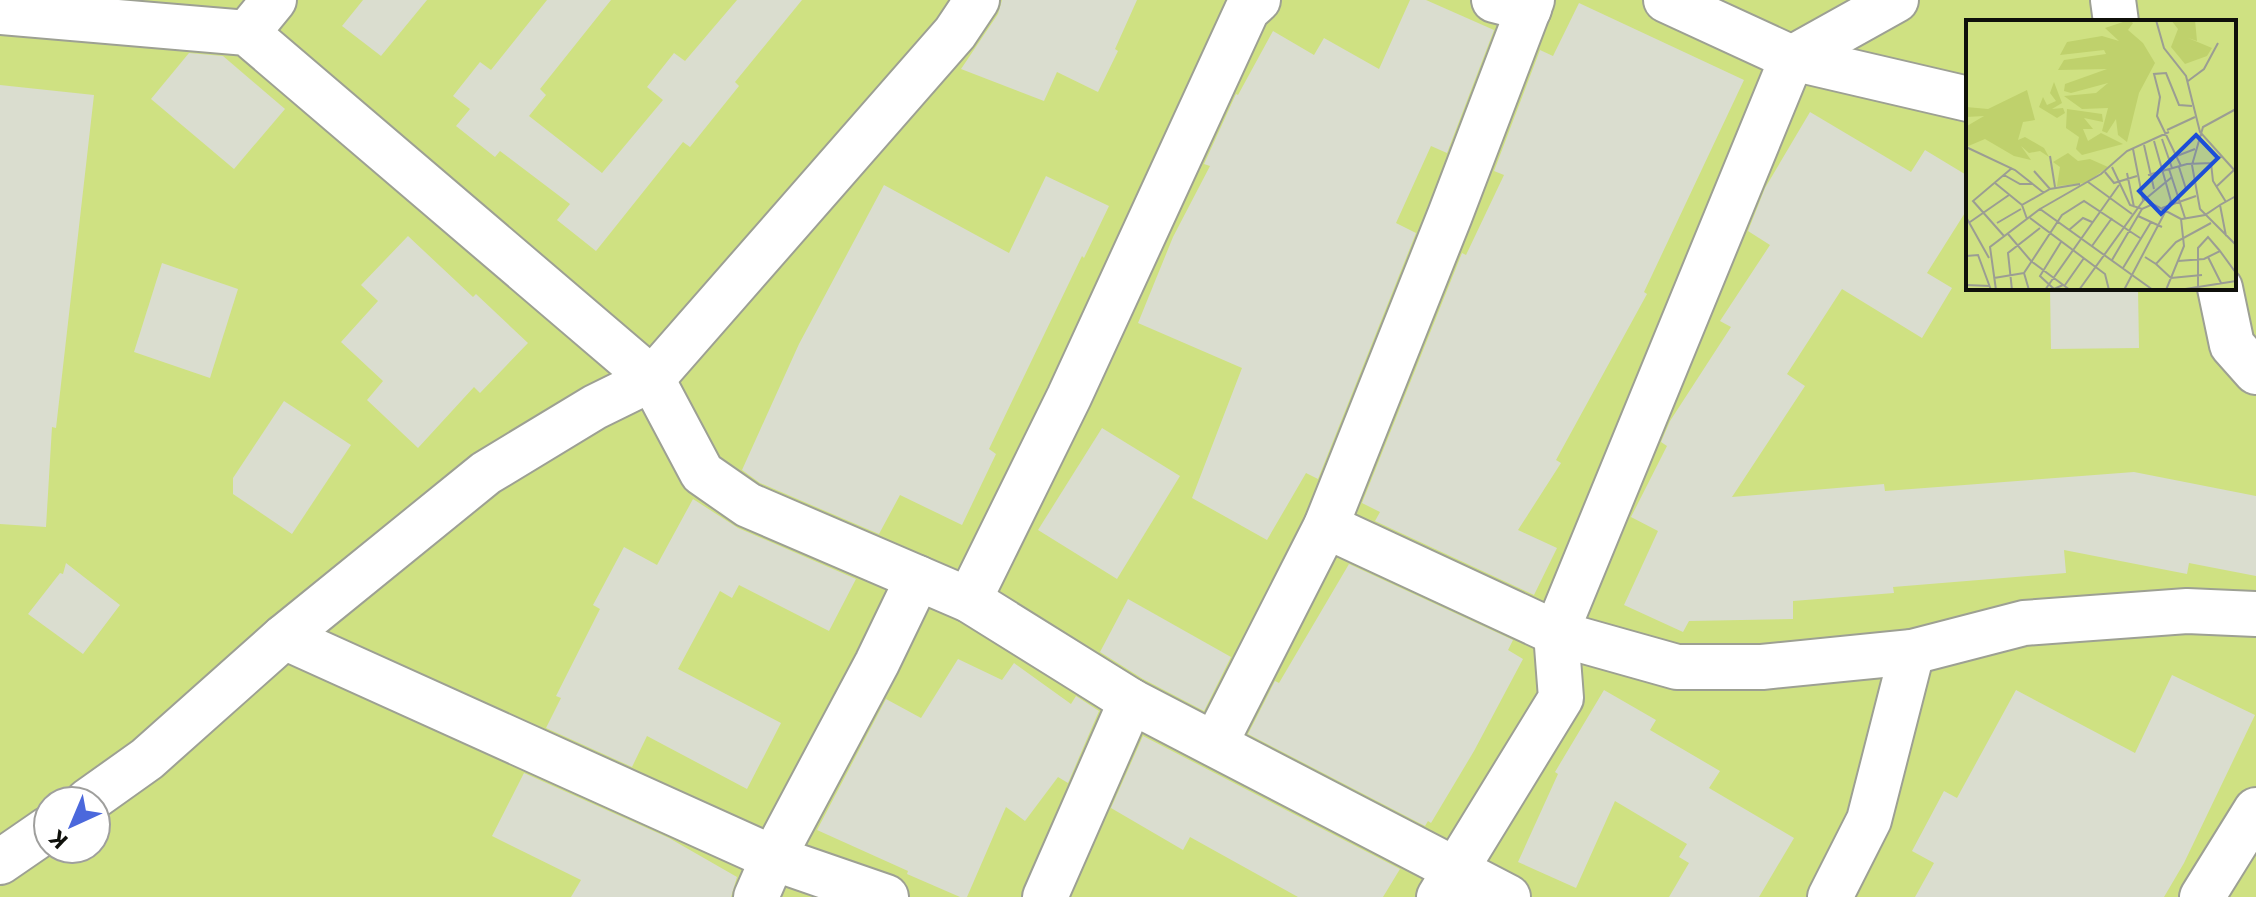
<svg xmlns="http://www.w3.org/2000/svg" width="2256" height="897" font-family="Commissioner,sans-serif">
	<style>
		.green { fill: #cfe182; fill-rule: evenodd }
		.building { fill: #daddcf }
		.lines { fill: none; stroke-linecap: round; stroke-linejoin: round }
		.street-casing { stroke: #9da093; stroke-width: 48 }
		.street { stroke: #fff; stroke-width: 44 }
		.inset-road { fill: none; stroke: #9b9d93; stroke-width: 2 }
		.view { fill: #1d4ed8; fill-opacity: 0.15; stroke: #1d4ed8; stroke-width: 4 }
		.inset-edge { fill: none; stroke: #0f100b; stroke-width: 4 }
	</style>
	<rect width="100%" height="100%" fill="#f8fbed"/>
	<!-- green -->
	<path class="green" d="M 0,0 L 2256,0 L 2256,897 L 0,897 ZM 1968,22 L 2234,22 L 2234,288 L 1968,288 ZM 48,801 L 96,801 L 96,849 L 48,849 Z"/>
	<!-- building -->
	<g class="building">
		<polygon points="363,0 427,0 381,56 342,26"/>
		<polygon points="547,0 611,0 540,89 546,95 529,116 602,173 663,100 647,87 674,53 685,61 737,0 802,0 735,82 739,86 690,147 683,142 596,251 557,220 570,204 500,151 495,157 456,126 470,109 453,96 480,62 491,70"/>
		<polygon points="1002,0 1137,0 1115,49 1118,51 1098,92 1057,72 1044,101 961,69 998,14"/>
		<polygon points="1410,0 1426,0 1494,30 1447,153 1431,146 1396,223 1416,233 1318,479 1306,473 1267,540 1192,498 1242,368 1138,323 1173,237 1210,166 1204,164 1236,94 1238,95 1273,31 1314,55 1324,38 1379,69"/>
		<polygon points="1579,3 1744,80 1644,292 1647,294 1556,460 1561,463 1518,530 1557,548 1534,595 1375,521 1380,512 1362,503 1462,253 1466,255 1504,175 1494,171 1540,50 1553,56"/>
		<polygon points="189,53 223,56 285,109 234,169 151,99"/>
		<polygon points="0,85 94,95 56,428 52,427 46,527 0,524"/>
		<polygon points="1810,112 1911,172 1925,150 1968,176 1968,208 1927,273 1952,288 1922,338 1842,289 1787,374 1805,386 1732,497 1884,484 1885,491 2134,472 2256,496 2256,576 2189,563 2187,574 2064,550 2066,573 1893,587 1894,593 1793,601 1793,619 1689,621 1683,632 1624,605 1658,531 1631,517 1667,446 1661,442 1670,421 1731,327 1720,321 1770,245 1748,231 1765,188"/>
		<polygon points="1046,176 1109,206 1084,258 1082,256 989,449 996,454 962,525 900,495 879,534 760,483 742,470 799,344 884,185 1009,253"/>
		<polygon points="408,236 473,297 476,294 528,343 480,393 474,387 418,448 367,400 383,381 341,342 378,301 361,285"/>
		<polygon points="162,263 238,289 210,378 134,352"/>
		<polygon points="2050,288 2138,288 2139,348 2051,349"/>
		<polygon points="284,401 351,445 292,534 233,494 233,478"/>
		<polygon points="1102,428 1180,476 1117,579 1038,530"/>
		<polygon points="693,499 738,528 856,579 829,631 739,585 732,598 720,591 678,669 781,723 747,789 647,736 632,767 546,728 561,698 556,696 600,609 593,605 624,547 657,565"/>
		<polygon points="66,563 120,605 83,654 28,614 60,573 63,574"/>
		<polygon points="1349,564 1513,640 1508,650 1523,659 1474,751 1431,823 1428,821 1425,826 1248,734 1275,681 1279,683"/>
		<polygon points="1128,599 1231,657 1204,711 1143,679 1100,652"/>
		<polygon points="958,659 1002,680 1014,663 1071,704 1076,696 1099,711 1068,783 1058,777 1025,821 1006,807 967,897 960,897 907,874 908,871 817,830 886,699 921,718"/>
		<polygon points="2172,675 2255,715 2184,863 2164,897 1915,897 1934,863 1912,851 1944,791 1957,798 2016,690 2135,753"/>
		<polygon points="1604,690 1656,720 1650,730 1720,771 1709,788 1794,838 1759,897 1669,897 1689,863 1679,857 1687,844 1615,801 1576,888 1518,862 1558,774 1555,772"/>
		<polygon points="1143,736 1400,869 1383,897 1298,897 1190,837 1183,850 1111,808"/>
		<polygon points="524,773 669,838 737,877 731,897 571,897 581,880 492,836"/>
	</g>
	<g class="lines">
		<defs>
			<g id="street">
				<polyline points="1494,0 1529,9"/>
				<polyline points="1666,0 1792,58 1968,99"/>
				<polyline points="2113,0 2116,22"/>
				<polyline points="0,12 247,33 652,379 702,473 748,505 969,600 1131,701 1508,897"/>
				<polyline points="247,33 274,0"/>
				<polyline points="2220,288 2232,345 2256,372"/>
				<polyline points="1326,526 1556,633 1677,667 1762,667 1912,652 2024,623 2187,611 2256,614"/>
				<polyline points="969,600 1069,397 1247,10 1258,0"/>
				<polyline points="284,637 773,858 886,897"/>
				<polyline points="1215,744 1326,526 1450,215 1532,0"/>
				<polyline points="88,801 147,759 284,637 486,473 595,407 652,379 955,33 977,0"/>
				<polyline points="0,862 48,829"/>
				<polyline points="756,897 773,858 877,663 918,578"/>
				<polyline points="1045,897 1131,701"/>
				<polyline points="1439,897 1561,698 1556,633 1792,58 1896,0"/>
				<polyline points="1830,897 1869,820 1912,652"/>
				<polyline points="2202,897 2256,810"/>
			</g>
		</defs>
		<!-- street casing -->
		<use href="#street" class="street-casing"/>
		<!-- street -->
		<use href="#street" class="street"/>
	</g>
	<!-- overview -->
	<g transform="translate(1966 20)">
		<rect width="270" height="270" fill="#f8fbed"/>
		<path d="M 0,0 L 270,0 L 270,270 L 0,270 Z" fill="#cfe182"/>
		<path d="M 163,0 L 167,3 L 162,10 L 177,23 L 189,43 L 173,73 L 161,122 L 152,115 L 150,99 L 141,113 L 136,111 L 142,88 L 116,89 L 98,76 L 130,73 L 142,63 L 105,73 L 98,71 L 99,64 L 141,49 L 92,50 L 98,40 L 140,34 L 138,30 L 94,35 L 101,22 L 136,16 L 153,21 L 139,8 ZM 205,0 L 229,0 L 231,21 L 222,18 L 246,28 L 241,36 L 219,44 L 205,27 L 212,9 ZM 88,62 L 96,83 L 86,89 L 97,88 L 99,93 L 91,98 L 73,87 L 77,77 L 81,85 L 90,81 L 84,73 ZM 61,70 L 69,100 L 57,102 L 52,120 L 59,117 L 78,128 L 83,137 L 74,131 L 63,133 L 55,126 L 65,140 L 48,136 L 19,119 L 0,127 L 1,106 L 18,96 L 0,97 L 0,87 L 22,89 ZM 101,89 L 136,94 L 137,102 L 118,98 L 127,109 L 117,109 L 122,121 L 135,113 L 157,124 L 116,135 L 110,129 L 113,117 L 100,108 ZM 102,133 L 112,141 L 124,139 L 142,147 L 120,163 L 91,166 L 94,147 L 87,142 Z" fill="#bfd16c"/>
		<path class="inset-road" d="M 190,0 L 198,28 L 220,56 L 234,112 L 270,152M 222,61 L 238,49 L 252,23M 270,89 L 237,107 L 226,145 L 234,189 L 270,225M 201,110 L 229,97M 196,119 L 206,148M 178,125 L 188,169M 0,127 L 49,150 L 78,173M 167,129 L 177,180M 84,136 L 89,167M 203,139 L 229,129M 245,143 L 247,161 L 260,182M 215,146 L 191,96 L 194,77 L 188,54 L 200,53 L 213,85 L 226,86M 146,147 L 164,185 L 176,189 L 187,184 L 215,199 L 218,226 L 200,270M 213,147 L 220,169 L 213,175M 203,149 L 219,198M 68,151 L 84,169M 139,152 L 148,163 L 171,156M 161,153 L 168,187M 38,155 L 54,164 L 66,164M 182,155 L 221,144 L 245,143 L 255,136M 122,162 L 166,194M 29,163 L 56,185M 250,167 L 268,150M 196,188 L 230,176M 74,189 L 135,154 L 161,131 L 203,112M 172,196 L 196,207M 0,197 L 23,238M 64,198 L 139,254 L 143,270M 61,199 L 56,185 L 84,169 L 114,164M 216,199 L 239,195 L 254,185M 4,202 L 43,175M 31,203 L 55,189M 103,210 L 117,198 L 126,202M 42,214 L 65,241 L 104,270M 38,216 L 7,181 L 46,148M 260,216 L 254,185 L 270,176M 95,222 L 74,256 L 88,269 L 97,265M 126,226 L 146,198M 0,236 L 12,235 L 25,270M 179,237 L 190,244 L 210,222 L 245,203M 242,237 L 255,263M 146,240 L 176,189M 212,241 L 238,239 L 254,231 L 270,253M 190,244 L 205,258 L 236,255M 157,248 L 185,202M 28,258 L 58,253M 0,265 L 24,266M 99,265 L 118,238M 30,270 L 24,227 L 74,189 L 187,270M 46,270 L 42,233 L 74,208M 63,270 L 58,253 L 96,195 L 118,181 L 174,218M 79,270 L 153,165M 113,270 L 177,181 L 206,157M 158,270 L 205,181 L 188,121M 213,270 L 270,261M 232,270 L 232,228 L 242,217 L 254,231"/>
		<path class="view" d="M 230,115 L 252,138 L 195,194 L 173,171 Z"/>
		<rect width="270" height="270" class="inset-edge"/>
	</g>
	<!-- north arrow -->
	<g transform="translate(72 825) rotate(224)"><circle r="38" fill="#ffffff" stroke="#9f9f9d" stroke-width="2"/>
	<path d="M0-6L14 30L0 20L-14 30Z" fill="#4b68dc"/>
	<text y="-12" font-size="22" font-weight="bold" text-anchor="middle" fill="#0f100b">K</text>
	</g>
</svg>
